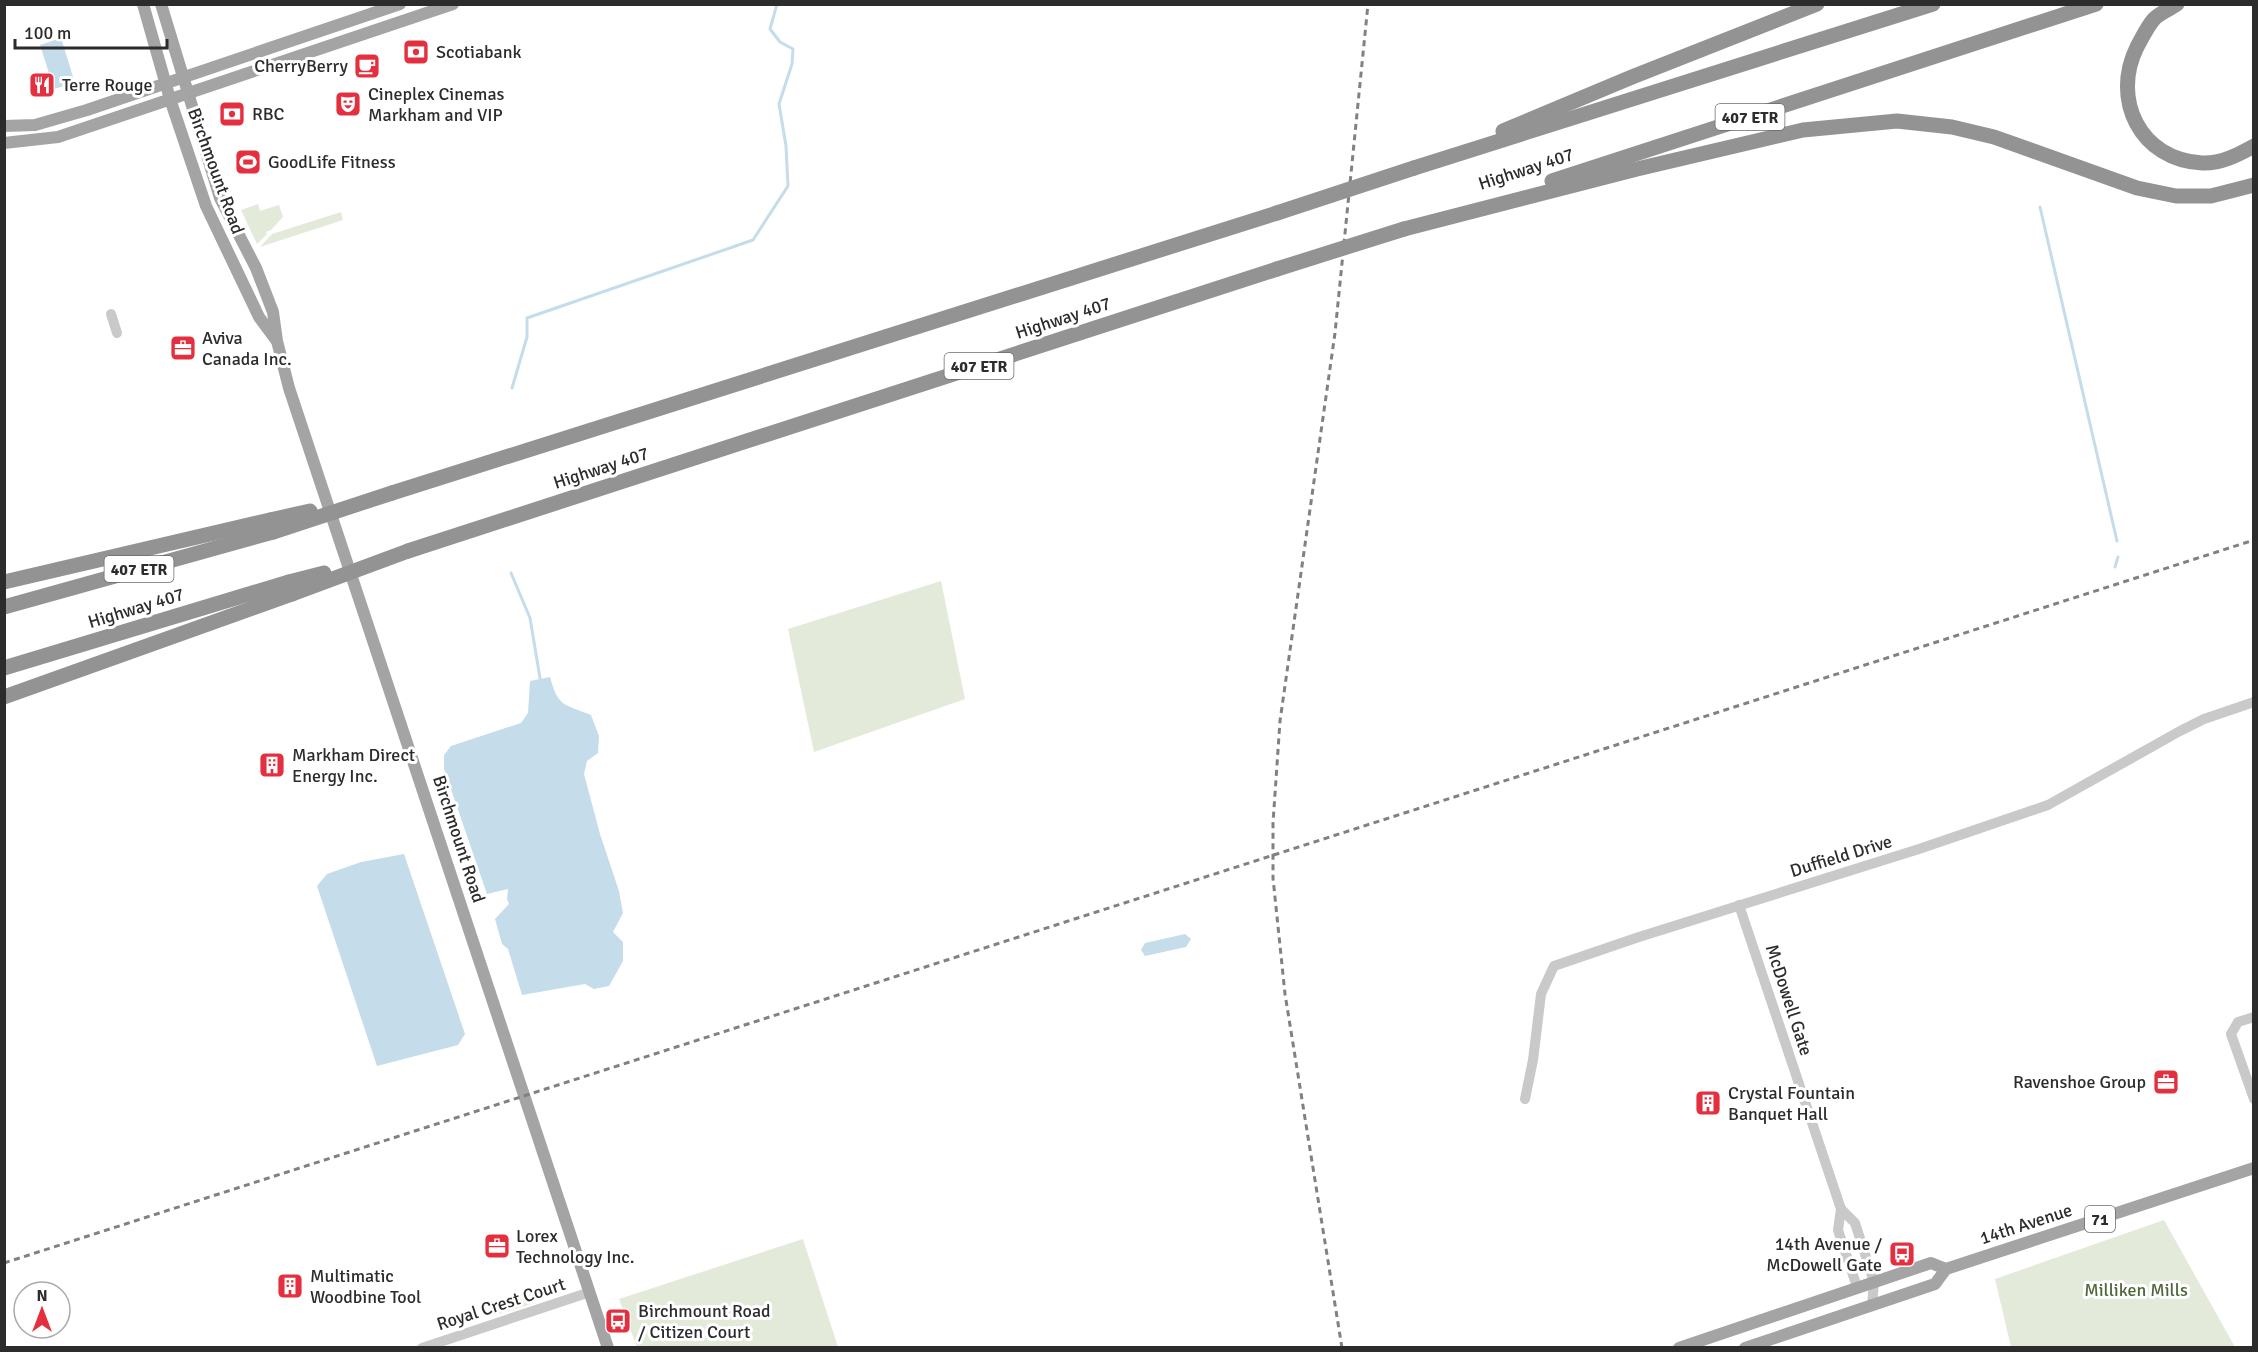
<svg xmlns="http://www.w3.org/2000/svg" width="2258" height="1352" font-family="Signika,sans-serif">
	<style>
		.green { fill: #e3eada }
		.water { fill: #c5dcea }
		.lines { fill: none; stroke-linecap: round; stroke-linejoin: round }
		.stream { stroke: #c5dcea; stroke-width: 3 }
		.minor { stroke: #c9c9c9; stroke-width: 10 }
		.major { stroke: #a4a4a4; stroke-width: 12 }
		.highway { stroke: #939393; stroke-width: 15 }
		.rail { stroke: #818181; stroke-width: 3; stroke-dasharray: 6 4.5; stroke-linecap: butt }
		.highway-bridge { stroke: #939393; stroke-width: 15 }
		.labels { text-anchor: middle; stroke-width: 6; stroke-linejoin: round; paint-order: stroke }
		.shield { fill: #fff; stroke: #6b6b6b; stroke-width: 1.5 }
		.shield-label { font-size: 16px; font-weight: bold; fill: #2c2c2c }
		.poi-label { font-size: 18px; fill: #2c2c2c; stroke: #fff; text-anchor: start }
		.street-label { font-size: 18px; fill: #2c2c2c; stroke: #fff }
		.park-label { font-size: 18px; fill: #50673b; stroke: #fff }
	</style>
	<rect width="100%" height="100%" fill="#fff"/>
	<!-- green -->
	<g class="green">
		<polygon points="258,204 260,211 279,205 283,217 271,230 266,232 267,234 257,244 241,210"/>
		<polygon points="341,212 343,220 260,247 272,234"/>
		<polygon points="941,581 965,699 814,752 788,629"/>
		<polygon points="2164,1220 2235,1347 2011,1347 1995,1279"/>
		<polygon points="803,1239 838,1347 637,1347 619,1299"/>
		<polygon points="530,1291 536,1295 534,1303 500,1314 492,1310 496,1302"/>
	</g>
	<!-- water -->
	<g class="water">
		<polygon points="61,38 75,83 54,89 40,45"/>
		<path d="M 550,677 C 558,707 564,704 591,715 L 599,736 L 598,753 L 587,761 L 584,774 L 600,834 L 619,891 L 623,913 L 613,932 L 623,942 L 623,961 L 609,986 L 594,989 L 585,984 L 522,995 L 508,949 L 502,944 L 495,919 L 509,904 L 507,899 L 508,889 L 487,894 L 444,769 L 444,755 L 451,746 L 521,723 L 528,713 L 530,681 Z"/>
		<polygon points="404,854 465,1034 458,1045 377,1066 317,886 327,874 361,862"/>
		<polygon points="1185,934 1191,939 1186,947 1145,956 1141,950 1145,943"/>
	</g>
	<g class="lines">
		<!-- stream -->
		<g class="stream">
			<polyline points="2040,207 2117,541"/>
			<polyline points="512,388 527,337 527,318 753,240 788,186 786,146 779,104 792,64 793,49 780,42 770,29 777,4"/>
			<polyline points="2115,567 2118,557"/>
			<polyline points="511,573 530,618 540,678"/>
		</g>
		<!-- minor -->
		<g class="minor">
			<polyline points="111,314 117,333"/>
			<polyline points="1739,905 1841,1209 1838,1230 1857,1287"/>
			<polyline points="2254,1017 2238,1022 2231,1034 2254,1099"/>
			<polyline points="1525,1099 1533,1060 1541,994 1554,966 1639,937 1919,849 2048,805 2180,731 2204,719 2254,702"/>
			<polyline points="1841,1209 1855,1223 1874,1282 1872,1305"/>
			<polyline points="422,1348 590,1292"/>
		</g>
		<!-- major -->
		<g class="major">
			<polyline points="143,4 170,99 206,206 259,317 276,340"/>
			<polyline points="161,4 220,198 256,268 273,312 277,341 289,388 608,1348"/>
			<polyline points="4,126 35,125 87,110 400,4"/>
			<polyline points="4,143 58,137 453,4"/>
			<polyline points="1679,1348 1931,1263 1946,1269"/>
			<polyline points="1745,1348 1935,1284 1946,1269 2254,1168"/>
		</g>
		<!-- highway -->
		<g class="highway">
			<path d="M 2177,4 C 2170,9 2160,13 2154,19 C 2147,27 2142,38 2137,47 C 2111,99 2140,160 2202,163 C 2220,164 2238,155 2254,146"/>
			<polyline points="1503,131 1632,77 1817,4"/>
			<polyline points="1414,168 1933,4"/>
			<polyline points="1552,181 2096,4"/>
			<polyline points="1404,229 1637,169 1803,130 1897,121 1952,127 1994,137 2137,188 2176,196 2211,196 2254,185"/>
			<polyline points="392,493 1277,213"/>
			<polyline points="408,551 1277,269"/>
			<polyline points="4,582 270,520"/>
			<polyline points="4,607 273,532"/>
			<polyline points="4,668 289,582"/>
			<polyline points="4,697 292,594"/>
		</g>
		<!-- rail -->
		<g class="rail">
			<polyline points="4,1263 2254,540"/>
			<polyline points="1342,1348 1285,994 1273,878 1273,823 1280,721 1335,333 1368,4"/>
		</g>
		<!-- highway-bridge -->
		<g class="highway-bridge">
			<polyline points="1277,213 1414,168"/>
			<polyline points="1277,269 1404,229"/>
			<polyline points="270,520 310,511"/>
			<polyline points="273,532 392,493"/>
			<polyline points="289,582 324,573"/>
			<polyline points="292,594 408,551"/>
		</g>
	</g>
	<!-- icons -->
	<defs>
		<symbol id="bank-square" viewBox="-11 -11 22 22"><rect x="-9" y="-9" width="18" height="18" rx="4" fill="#e32f3e" stroke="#fff"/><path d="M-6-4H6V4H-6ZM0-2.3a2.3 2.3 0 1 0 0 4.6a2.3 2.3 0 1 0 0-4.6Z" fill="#fff"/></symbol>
		<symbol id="cafe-square" viewBox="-11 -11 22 22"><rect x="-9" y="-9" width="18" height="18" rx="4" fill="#e32f3e" stroke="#fff"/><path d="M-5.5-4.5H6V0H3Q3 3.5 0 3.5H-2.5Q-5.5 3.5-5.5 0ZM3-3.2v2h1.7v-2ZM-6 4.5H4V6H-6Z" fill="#fff"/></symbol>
		<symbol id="restaurant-square" viewBox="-11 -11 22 22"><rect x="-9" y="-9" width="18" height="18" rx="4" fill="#e32f3e" stroke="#fff"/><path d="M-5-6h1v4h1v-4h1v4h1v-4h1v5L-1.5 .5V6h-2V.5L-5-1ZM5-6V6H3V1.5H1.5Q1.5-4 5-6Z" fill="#fff"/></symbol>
		<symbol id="theatre-square" viewBox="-11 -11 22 22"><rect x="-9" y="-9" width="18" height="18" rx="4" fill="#e32f3e" stroke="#fff"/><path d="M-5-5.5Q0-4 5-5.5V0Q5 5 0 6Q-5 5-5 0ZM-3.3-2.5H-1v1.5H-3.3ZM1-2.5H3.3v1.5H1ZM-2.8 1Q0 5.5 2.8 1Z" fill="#fff"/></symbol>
		<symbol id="stadium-square" viewBox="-11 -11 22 22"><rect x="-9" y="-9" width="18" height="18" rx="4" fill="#e32f3e" stroke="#fff"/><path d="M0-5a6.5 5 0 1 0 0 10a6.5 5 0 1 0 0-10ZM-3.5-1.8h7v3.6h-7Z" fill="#fff"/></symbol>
		<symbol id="office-square" viewBox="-11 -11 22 22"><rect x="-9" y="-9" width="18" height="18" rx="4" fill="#e32f3e" stroke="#fff"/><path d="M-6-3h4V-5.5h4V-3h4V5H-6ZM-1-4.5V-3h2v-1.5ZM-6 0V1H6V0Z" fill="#fff"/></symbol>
		<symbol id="building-square" viewBox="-11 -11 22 22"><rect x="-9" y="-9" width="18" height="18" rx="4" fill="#e32f3e" stroke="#fff"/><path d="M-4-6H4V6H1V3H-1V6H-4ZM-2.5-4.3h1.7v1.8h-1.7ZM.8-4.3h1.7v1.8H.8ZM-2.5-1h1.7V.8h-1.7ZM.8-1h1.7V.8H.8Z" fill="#fff"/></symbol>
		<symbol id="bus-square" viewBox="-11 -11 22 22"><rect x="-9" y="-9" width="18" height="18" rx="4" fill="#e32f3e" stroke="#fff"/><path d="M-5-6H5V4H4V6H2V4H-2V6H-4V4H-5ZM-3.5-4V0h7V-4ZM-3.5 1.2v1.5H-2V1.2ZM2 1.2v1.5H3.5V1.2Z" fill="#fff"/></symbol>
	</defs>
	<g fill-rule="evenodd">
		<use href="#bank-square" x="401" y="37" width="30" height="30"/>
		<use href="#cafe-square" x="352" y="51" width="30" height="30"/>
		<use href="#restaurant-square" x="27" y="70" width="30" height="30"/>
		<use href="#theatre-square" x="333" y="89" width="30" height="30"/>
		<use href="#bank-square" x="217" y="99" width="30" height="30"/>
		<use href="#stadium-square" x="233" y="147" width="30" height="30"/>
		<use href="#office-square" x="168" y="333" width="30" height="30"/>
		<use href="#building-square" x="257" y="750" width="30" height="30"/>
		<use href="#office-square" x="2151" y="1067" width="30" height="30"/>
		<use href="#building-square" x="1693" y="1088" width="30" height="30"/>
		<use href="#office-square" x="482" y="1231" width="30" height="30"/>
		<use href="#bus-square" x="1887" y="1239" width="30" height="30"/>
		<use href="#building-square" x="275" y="1271" width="30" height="30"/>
		<use href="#bus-square" x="603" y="1306" width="30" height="30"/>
	</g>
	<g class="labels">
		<!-- shield labels -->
		<g class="shield">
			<rect x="1715.5" y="104" width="69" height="26" rx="4.5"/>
			<rect x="944.5" y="353" width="69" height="26" rx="4.5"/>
			<rect x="104.5" y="556" width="69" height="26" rx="4.5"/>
			<rect x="2085" y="1206" width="30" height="26" rx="4.5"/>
		</g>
		<g class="shield-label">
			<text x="1750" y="123">407 ETR</text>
			<text x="979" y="372">407 ETR</text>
			<text x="139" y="575">407 ETR</text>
			<text x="2100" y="1225">71</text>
		</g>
		<!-- poi labels -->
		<g class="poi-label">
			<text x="436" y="58">Scotiabank</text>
			<text x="348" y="72" text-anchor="end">CherryBerry</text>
			<text x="62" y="91">Terre Rouge</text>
			<text x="368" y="100">Cineplex Cinemas<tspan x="368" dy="21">Markham and VIP</tspan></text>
			<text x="252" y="120">RBC</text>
			<text x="268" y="168">GoodLife Fitness</text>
			<text x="202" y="344">Aviva<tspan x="202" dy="21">Canada Inc.</tspan></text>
			<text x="292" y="761">Markham Direct<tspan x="292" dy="21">Energy Inc.</tspan></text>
			<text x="2146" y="1088" text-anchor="end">Ravenshoe Group</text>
			<text x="1728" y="1099">Crystal Fountain<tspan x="1728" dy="21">Banquet Hall</tspan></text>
			<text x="516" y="1242">Lorex<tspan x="516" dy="21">Technology Inc.</tspan></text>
			<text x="1882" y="1250" text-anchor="end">14th Avenue /<tspan x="1882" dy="21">McDowell Gate</tspan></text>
			<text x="310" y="1282">Multimatic<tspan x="310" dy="21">Woodbine Tool</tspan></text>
			<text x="638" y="1317">Birchmount Road<tspan x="638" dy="21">/ Citizen Court</tspan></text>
		</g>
		<!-- street labels -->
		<g class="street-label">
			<text transform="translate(1526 169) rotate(-18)" y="6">Highway 407</text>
			<text transform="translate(216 171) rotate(70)" y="6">Birchmount Road</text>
			<text transform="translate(1063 318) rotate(-18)" y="6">Highway 407</text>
			<text transform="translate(601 468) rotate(-18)" y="6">Highway 407</text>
			<text transform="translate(136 608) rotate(-17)" y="6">Highway 407</text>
			<text transform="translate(459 839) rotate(72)" y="6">Birchmount Road</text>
			<text transform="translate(1841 856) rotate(-17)" y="6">Duffield Drive</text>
			<text transform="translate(1789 1000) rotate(72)" y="6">McDowell Gate</text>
			<text transform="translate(2026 1224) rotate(-18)" y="6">14th Avenue</text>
			<text transform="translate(501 1304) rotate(-18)" y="6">Royal Crest Court</text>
		</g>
		<!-- park labels -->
		<g class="park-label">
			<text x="2136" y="1296">Milliken Mills</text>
		</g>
	</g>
	<!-- border -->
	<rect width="2258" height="1352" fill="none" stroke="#2c2c2c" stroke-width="12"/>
	<!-- north arrow -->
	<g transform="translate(42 1310)"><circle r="28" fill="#ffffff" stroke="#ababab" stroke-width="1.5"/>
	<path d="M0-4.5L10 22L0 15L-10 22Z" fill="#e32f3e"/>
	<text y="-9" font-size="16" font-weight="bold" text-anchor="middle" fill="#2c2c2c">N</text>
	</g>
	<!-- scale -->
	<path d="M15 39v9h152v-9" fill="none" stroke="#2c2c2c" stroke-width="3"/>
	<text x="24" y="39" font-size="18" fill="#2c2c2c" stroke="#ffffff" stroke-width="4.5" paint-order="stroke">100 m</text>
</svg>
